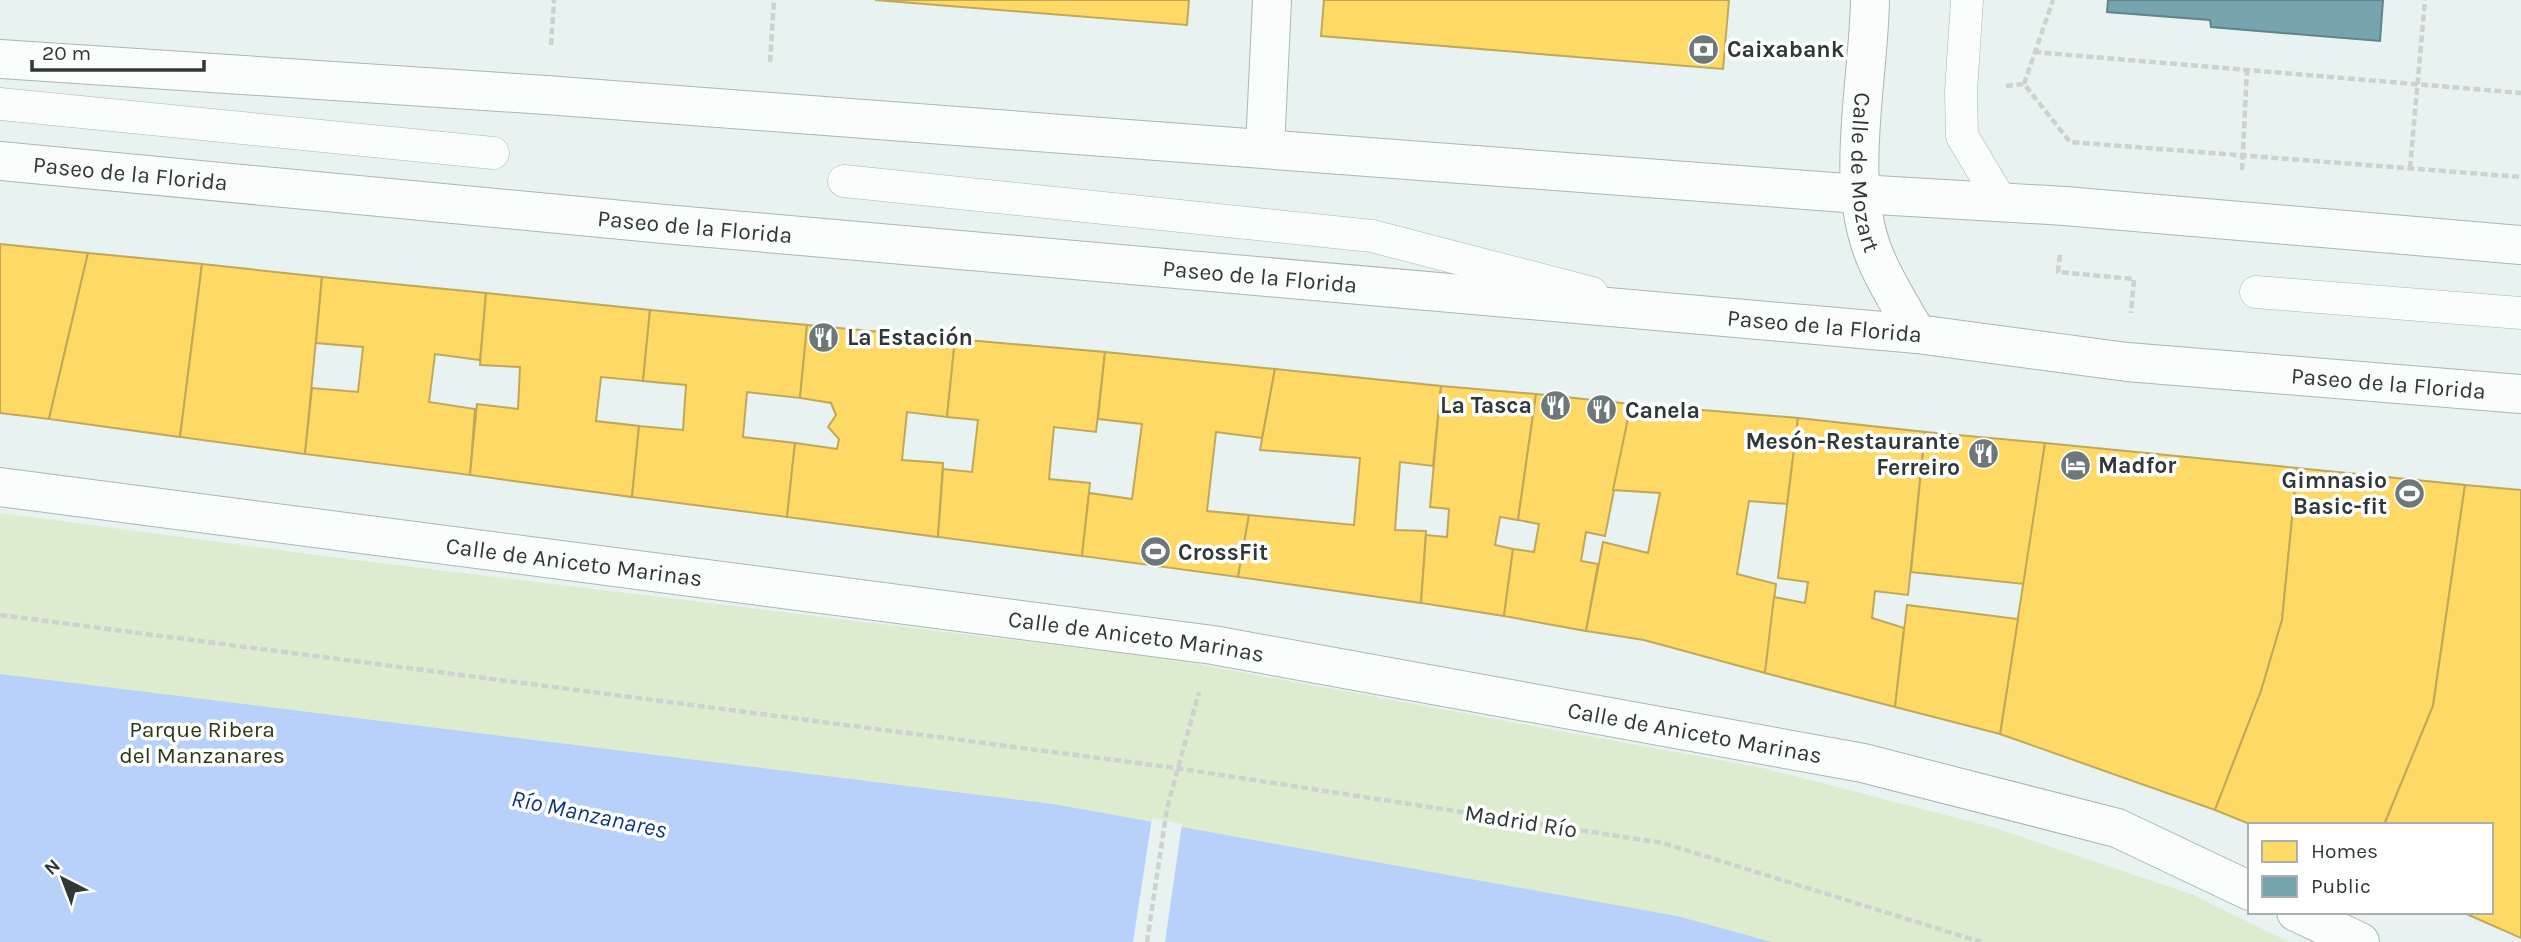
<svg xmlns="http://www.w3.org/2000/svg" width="2521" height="942" font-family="Karla,sans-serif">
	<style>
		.green { fill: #ddeccf }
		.water { fill: #b7d1fa }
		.pier { fill: #e7f2f1 }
		.homes { fill: #ffd966; stroke: #c1a858; stroke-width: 2 }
		.public { fill: #76a5af; stroke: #61848b; stroke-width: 2 }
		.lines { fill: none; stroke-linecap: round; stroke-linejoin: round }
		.lane-casing { stroke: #adb5b4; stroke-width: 33 }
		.street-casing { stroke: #adb5b4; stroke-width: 40 }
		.primary-casing { stroke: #adb5b4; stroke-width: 40 }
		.path { stroke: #cdd1d0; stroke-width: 4.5; stroke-dasharray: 7 3.5; stroke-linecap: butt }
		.lane { stroke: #fbfdfd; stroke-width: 32 }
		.street { stroke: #fbfdfd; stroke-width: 38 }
		.primary { stroke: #fbfdfd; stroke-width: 38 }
		.labels { text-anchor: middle; stroke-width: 7; stroke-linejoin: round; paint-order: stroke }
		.poi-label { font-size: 23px; font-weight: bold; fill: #2f3737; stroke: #fff; text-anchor: start }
		.street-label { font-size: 23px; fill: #2f3737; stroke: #fff }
		.park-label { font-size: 23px; fill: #2d3815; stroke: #fff }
		.water-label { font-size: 24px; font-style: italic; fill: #0e3788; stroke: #fff }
	</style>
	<rect width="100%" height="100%" fill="#e7f2f1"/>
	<!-- green -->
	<polygon class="green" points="0,513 355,560 1169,659 1763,768 1992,827 2191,894 2289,942 0,942"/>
	<!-- water -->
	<polygon class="water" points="0,674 1053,804 1677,916 1772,942 0,942"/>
	<!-- pier -->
	<polygon class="pier" points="1152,818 1182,824 1165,942 1133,942"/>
	<!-- homes -->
	<g class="homes">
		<polygon points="875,0 1189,0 1187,25"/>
		<polygon points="1324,0 1729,0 1723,69 1321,36"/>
		<polygon points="0,244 88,253 49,419 0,413"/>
		<polygon points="88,253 202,264 180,437 49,419"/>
		<polygon points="202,264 322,277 305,454 180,437"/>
		<polygon points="322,277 486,293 480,360 435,354 429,402 475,409 470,475 305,454 312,388 358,392 363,347 316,343"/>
		<polygon points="486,293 650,310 643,381 601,377 596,421 639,426 632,497 470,475 477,404 518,409 520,367 480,365"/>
		<polygon points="650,310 807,325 800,398 747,392 743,437 795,443 787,517 632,497 639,426 683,430 686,385 643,381"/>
		<polygon points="807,325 955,339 947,417 907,412 902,460 943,463 938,537 787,517 795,443 837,449 839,439 828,427 836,415 831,403 800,398"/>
		<polygon points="955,339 1105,352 1096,432 1054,427 1049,479 1090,483 1082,556 938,537 943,469 972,472 978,420 947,417"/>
		<polygon points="1105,352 1275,369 1262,438 1216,432 1207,511 1249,515 1238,577 1082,556 1089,493 1132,499 1142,424 1098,419"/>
		<polygon points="1275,369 1441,386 1433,466 1400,462 1395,530 1426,531 1421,603 1238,577 1249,515 1354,525 1360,458 1260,450"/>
		<polygon points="1441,386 1536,394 1518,520 1500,517 1495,545 1513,549 1504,616 1421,603 1426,535 1447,537 1449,509 1430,507"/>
		<polygon points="1536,394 1631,404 1605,536 1586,532 1581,561 1598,564 1586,631 1504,616 1513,549 1534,552 1539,524 1518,520"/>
		<polygon points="1631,404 1798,418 1787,504 1749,501 1737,574 1776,584 1765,673 1644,640 1586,631 1603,542 1648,553 1660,493 1613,490"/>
		<polygon points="1798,418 1925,432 1908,595 1875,591 1872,618 1904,628 1895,707 1765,673 1774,597 1805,603 1808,582 1778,578"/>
		<polygon points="1925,432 2045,443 2024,584 1911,572"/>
		<polygon points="2045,443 2297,468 2282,620 2261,691 2215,810 2000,734"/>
		<polygon points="2297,468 2465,485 2433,706 2384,825 2252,825 2215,810 2261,691 2282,620"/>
		<polygon points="2465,485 2521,490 2521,938 2462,912 2491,912 2491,825 2384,825 2433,706"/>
		<polygon points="1907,605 2018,619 2000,734 1895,707"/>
	</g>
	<!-- public -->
	<polygon class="public" points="2108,0 2383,0 2380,41 2211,27 2210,20 2107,12"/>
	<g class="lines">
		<defs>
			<g id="lane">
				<polyline points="1967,0 1961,91 1962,136 2002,203"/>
				<polyline points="0,104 493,153"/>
				<polyline points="844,181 1372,236 1592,293"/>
				<polyline points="2256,292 2521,313"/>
			</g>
			<g id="street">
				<path id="s1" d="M 1870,0 C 1869,80 1843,184 1876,259 C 1887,285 1903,310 1917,334"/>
				<polyline points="1265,148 1272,0"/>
				<path id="s2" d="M 0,487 L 1213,645 L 1863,763 L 2117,828 L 2250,891"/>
				<polyline points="2296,912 2360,942"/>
			</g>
			<g id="primary">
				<polyline points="0,59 546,95 1859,194 2065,206 2521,245"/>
				<path id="s3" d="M 0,161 L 664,224 L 1917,334 L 2127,362 L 2521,394"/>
			</g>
		</defs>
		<!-- lane casing -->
		<use href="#lane" class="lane-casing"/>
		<!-- street casing -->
		<use href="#street" class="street-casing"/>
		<!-- primary casing -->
		<use href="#primary" class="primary-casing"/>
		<!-- path -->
		<g class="path">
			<polyline points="551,45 554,0"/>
			<polyline points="2034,52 2521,93"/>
			<polyline points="770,62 774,0"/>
			<polyline points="2024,84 2053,0"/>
			<polyline points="2006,86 2024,84 2070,142 2521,177"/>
			<polyline points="2410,168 2425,0"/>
			<polyline points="2242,170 2247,70"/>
			<polyline points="2060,255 2058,272 2134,279 2131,313"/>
			<polyline points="0,615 1176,768 1663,843 1981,942"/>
			<polyline points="1147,942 1167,808 1199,692"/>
		</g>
		<!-- lane -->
		<use href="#lane" class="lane"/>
		<!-- street -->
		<use href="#street" class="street"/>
		<!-- primary -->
		<use href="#primary" class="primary"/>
	</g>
	<!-- icons -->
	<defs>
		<symbol id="bank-disc" viewBox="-11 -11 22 22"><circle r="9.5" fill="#6f7878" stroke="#fff"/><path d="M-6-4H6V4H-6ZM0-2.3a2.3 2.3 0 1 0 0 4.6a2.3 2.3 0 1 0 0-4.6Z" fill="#fff"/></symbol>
		<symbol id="restaurant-disc" viewBox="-11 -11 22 22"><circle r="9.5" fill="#6f7878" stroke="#fff"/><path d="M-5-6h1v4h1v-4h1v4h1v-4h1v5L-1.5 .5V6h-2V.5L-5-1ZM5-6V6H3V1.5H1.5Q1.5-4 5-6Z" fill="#fff"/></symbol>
		<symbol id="hotel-disc" viewBox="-11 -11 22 22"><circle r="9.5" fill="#6f7878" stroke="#fff"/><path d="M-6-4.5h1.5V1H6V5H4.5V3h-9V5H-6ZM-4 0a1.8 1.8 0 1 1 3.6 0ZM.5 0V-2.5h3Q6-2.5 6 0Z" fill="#fff"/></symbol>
		<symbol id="stadium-disc" viewBox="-11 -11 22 22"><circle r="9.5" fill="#6f7878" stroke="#fff"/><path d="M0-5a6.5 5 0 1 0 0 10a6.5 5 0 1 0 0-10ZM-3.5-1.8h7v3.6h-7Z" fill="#fff"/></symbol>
	</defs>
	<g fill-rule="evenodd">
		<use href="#bank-disc" x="1686" y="32" width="35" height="35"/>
		<use href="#restaurant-disc" x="806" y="320" width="35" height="35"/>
		<use href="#restaurant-disc" x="1538" y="388" width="35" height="35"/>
		<use href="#restaurant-disc" x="1584" y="392" width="35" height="35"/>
		<use href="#restaurant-disc" x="1966" y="436" width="35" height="35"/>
		<use href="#hotel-disc" x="2058" y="448" width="35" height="35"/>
		<use href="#stadium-disc" x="2392" y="476" width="35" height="35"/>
		<use href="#stadium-disc" x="1138" y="534" width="35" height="35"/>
	</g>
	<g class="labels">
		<!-- poi labels -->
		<g class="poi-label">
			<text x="1727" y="57">Caixabank</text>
			<text x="847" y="345">La Estación</text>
			<text x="1532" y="413" text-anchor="end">La Tasca</text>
			<text x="1625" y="418">Canela</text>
			<text x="1960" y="449" text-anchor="end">Mesón-Restaurante<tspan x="1960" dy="26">Ferreiro</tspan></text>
			<text x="2098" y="473">Madfor</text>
			<text x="2387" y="488" text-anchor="end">Gimnasio<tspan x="2387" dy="26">Basic-fit</tspan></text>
			<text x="1178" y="560">CrossFit</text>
		</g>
		<!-- street labels -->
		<g class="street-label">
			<text dy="8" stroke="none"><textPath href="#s1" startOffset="173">Calle de Mozart</textPath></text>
			<text dy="8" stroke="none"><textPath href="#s3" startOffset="131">Paseo de la Florida</textPath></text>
			<text dy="8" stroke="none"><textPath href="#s3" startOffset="698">Paseo de la Florida</textPath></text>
			<text dy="8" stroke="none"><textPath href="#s3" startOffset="1265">Paseo de la Florida</textPath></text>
			<text dy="8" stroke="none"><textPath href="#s3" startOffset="1832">Paseo de la Florida</textPath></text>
			<text dy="8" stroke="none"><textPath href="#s3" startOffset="2399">Paseo de la Florida</textPath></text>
			<text dy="8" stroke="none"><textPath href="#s2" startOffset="579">Calle de Aniceto Marinas</textPath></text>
			<text dy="8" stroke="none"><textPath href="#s2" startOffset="1146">Calle de Aniceto Marinas</textPath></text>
			<text dy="8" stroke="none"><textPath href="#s2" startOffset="1713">Calle de Aniceto Marinas</textPath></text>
			<text transform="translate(1521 821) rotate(9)" y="8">Madrid Río</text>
		</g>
		<!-- park labels -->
		<g class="park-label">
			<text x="202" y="737">Parque Ribera<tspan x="202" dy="26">del Manzanares</tspan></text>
		</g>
		<!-- water labels -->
		<g class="water-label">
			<text transform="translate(589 814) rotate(12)" y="8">Río Manzanares</text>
		</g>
	</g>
	<!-- legend -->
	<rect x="2248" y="823" width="245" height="91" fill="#ffffff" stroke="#acafaf" stroke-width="2"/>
	<rect x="2262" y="841" width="35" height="21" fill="#ffd966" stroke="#acafaf" stroke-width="2"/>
	<text x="2311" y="858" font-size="21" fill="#2f3737">Homes</text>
	<rect x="2262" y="876" width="35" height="21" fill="#76a5af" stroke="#acafaf" stroke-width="2"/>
	<text x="2311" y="893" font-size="21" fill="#2f3737">Public</text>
	<!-- north arrow -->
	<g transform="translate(63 879) rotate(318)" stroke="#ffffff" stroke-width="5" paint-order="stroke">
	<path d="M0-5L12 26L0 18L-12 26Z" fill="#2f3737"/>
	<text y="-10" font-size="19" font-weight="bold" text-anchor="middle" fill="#2f3737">N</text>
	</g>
	<!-- scale -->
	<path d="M32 60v10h172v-10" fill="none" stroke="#2f3737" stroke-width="3.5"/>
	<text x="42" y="60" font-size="21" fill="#2f3737" stroke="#ffffff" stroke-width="5" paint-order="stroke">20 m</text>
</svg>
